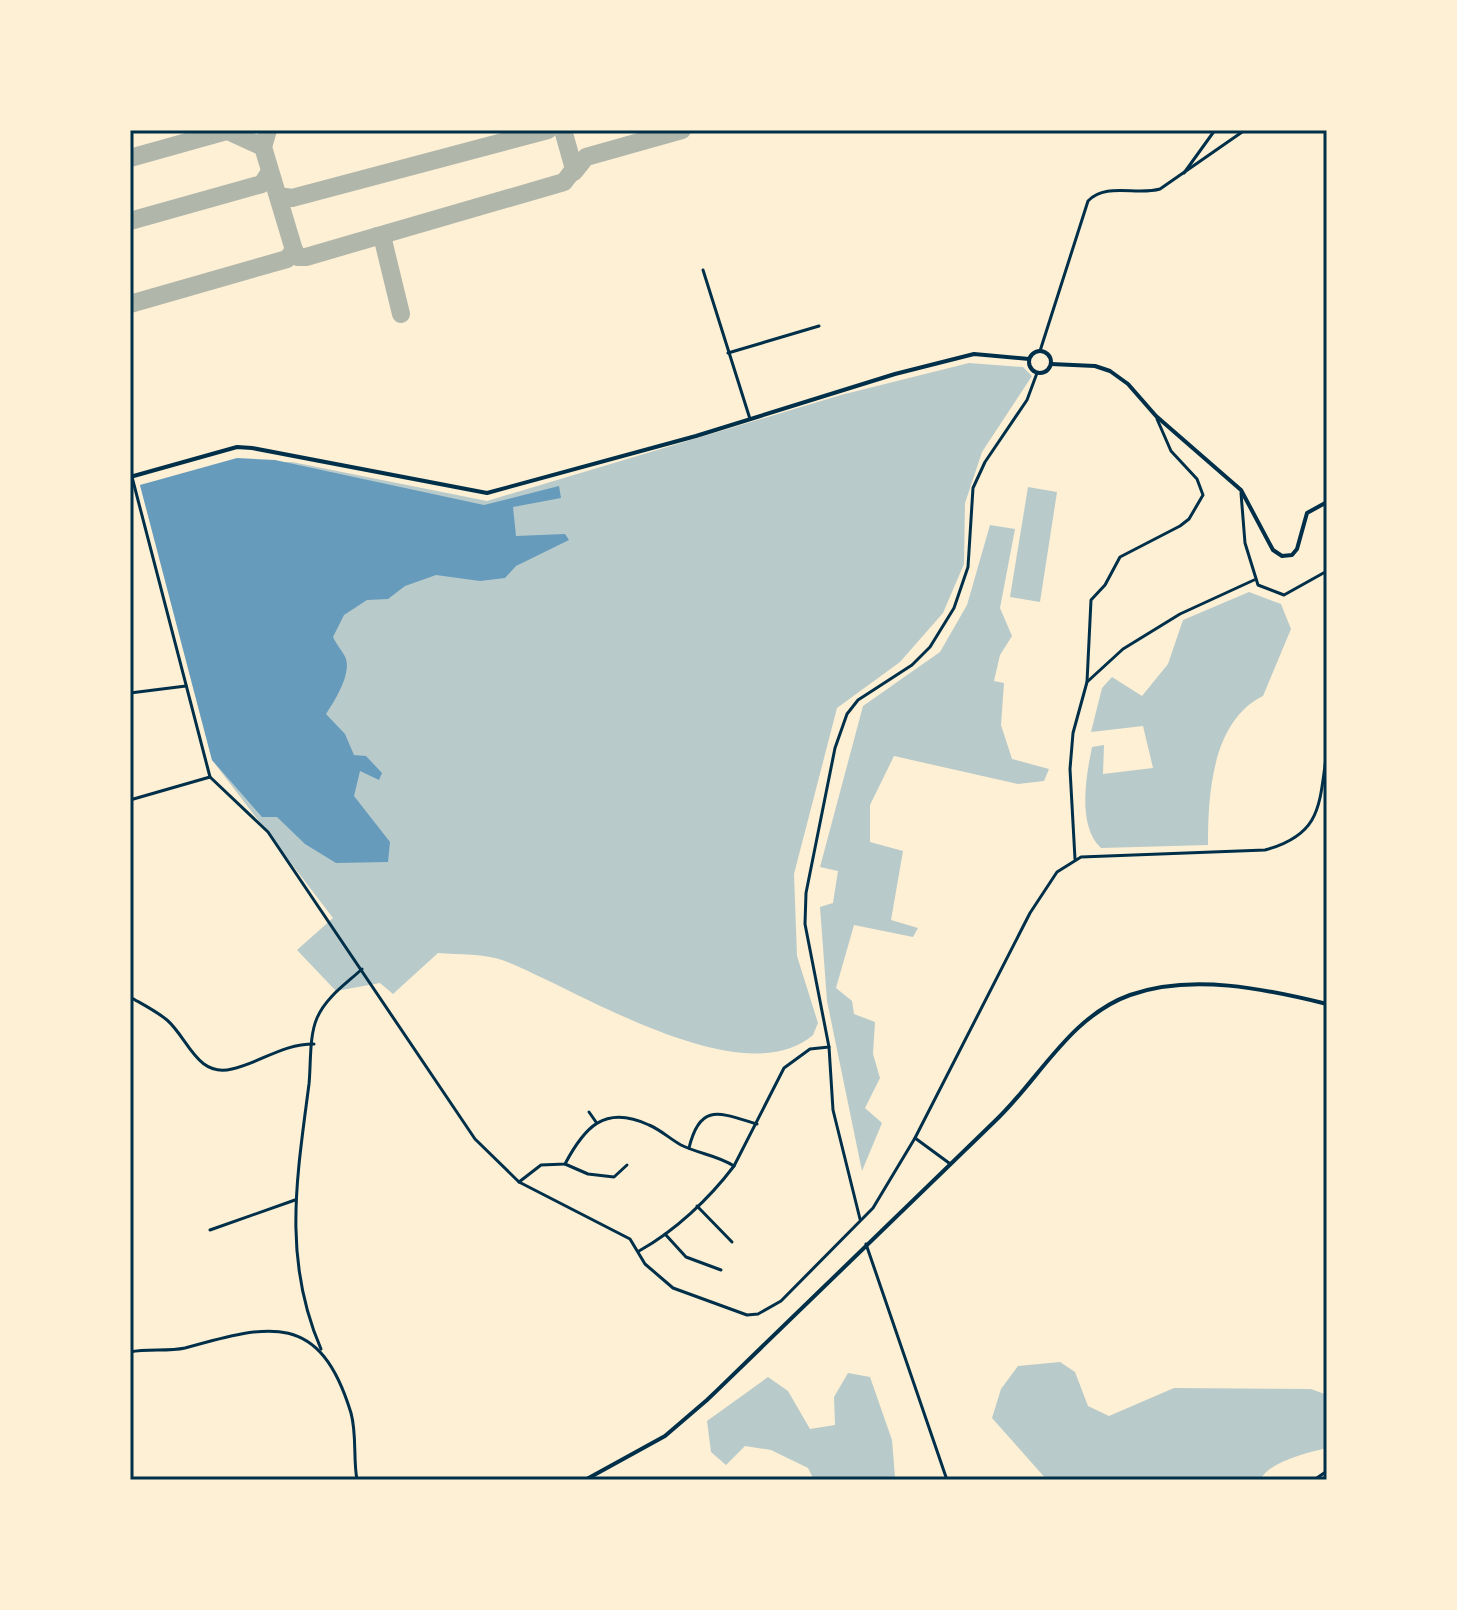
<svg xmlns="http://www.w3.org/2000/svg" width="1457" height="1610" font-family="'Noto Sans',sans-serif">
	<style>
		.green { fill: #b9caca }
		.water { fill: #669bbc }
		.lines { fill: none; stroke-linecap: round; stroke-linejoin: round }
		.taxiway { stroke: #b1b6ab; stroke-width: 18 }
		.minor { stroke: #003049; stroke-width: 3 }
		.tertiary { stroke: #003049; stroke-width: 4 }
		.neatline { fill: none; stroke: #003049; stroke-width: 3 }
	</style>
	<rect width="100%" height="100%" fill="#fdf0d5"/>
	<!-- green -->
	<g class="green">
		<path d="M 969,363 L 1023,367 L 1032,376 L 982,452 L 965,503 L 964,564 L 943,613 L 900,662 L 837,708 L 794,874 L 797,956 L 818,1023 L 813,1035 C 742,1096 577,989 505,961 C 485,953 458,955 438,953 L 393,994 L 380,983 L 336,991 L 297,950 L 333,918 L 212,760 L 140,485 L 251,462 L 292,462 L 487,501 L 841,395 Z"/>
		<polygon points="1028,487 1057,492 1040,602 1010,597"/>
		<polygon points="990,525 1015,529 1000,608 1012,636 1000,655 994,681 1004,683 1001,725 1012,759 1049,769 1044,781 1018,784 894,756 870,805 870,842 903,851 891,920 918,928 913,937 854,925 836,988 852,1001 854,1014 875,1022 873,1054 880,1078 865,1108 882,1123 862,1171 827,1001 820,907 833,903 838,871 820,867 863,706 940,652 967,605"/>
		<path d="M 1249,592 L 1281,604 L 1291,629 L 1263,696 C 1212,721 1208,794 1208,845 L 1101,848 C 1077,825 1086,777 1092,747 L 1104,745 L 1103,774 L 1153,768 L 1143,726 L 1091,732 L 1102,688 L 1112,677 L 1142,696 L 1168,664 L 1183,620 Z"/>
		<path d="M 1060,1362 L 1075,1372 L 1088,1406 L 1109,1416 L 1174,1388 L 1311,1389 L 1327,1395 L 1327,1448 C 1307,1453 1270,1461 1260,1480 L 1047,1480 L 992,1418 L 1001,1389 L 1018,1366 Z"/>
		<polygon points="848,1373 870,1377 892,1440 895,1477 892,1480 814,1480 808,1468 771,1450 745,1446 726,1465 711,1452 707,1421 768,1377 788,1391 810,1429 835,1425 834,1397"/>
	</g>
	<!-- water -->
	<path class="water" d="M 237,458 L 275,460 L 484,505 L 559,486 L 561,498 L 513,507 L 516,536 L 565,534 L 569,540 L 516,566 L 505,578 L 480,581 L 436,575 L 405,586 L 388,599 L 367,600 L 344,615 L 333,637 C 336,644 344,653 346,659 C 351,675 334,702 326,714 L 345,734 L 354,755 L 366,756 L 382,773 L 379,780 L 360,771 L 354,796 L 390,842 L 388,862 L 336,863 L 305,844 L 277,817 L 262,817 L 212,760 L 140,485 Z"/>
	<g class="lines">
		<!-- taxiway -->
		<g class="taxiway">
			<polyline points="228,131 263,147 268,130"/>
			<polyline points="130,158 230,130"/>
			<polyline points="574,172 586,157 682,130"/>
			<polyline points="279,196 292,198 548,130"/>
			<polyline points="130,221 262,184 269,173"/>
			<polyline points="377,236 383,240 401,314"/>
			<polyline points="294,250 298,257 306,257 564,182 574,169 563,130"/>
			<polyline points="130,304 287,259 294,250 263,147"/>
		</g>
		<!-- minor -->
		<g class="minor">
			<polyline points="1184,173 1215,130"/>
			<polyline points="703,270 750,419"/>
			<path d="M 1040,351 L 1088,201 C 1106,182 1137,196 1160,189 L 1245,130"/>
			<polyline points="728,353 819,326"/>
			<path d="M 132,477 L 210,777 L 268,832 L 475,1139 L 519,1182 L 630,1239 L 645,1264 L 673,1288 L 747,1315 L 758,1314 L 781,1301 L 873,1208 L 915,1138 L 1030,913 L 1057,872 L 1081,857 L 1265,850 C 1323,834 1319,804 1327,751"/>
			<polyline points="1241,493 1245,543 1258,585 1284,595 1327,571"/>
			<polyline points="1087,682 1091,600 1105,585 1120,557 1180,526 1189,519 1203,495 1197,479 1171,451 1157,419"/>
			<polyline points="130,693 186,686"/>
			<polyline points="130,800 210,777"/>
			<polyline points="1075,859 1070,769 1073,733 1087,682 1123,649 1180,614 1254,580"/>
			<path d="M 130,997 C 142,1004 156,1011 167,1020 C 188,1038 197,1078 232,1069 C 262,1062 282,1044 314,1044"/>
			<polyline points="829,1047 833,1110 860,1219"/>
			<polyline points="589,1112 596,1122"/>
			<polyline points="915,1138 949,1163"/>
			<path d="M 689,1148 C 700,1102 720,1113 757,1124"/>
			<polyline points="565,1164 588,1174 614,1177 627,1165"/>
			<polyline points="734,1166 784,1068 810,1049 829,1047 805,924 806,893 835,748 847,714 858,700 912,665 930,647 954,608 968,567 973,488 985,462 1027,400 1037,373"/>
			<path d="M 519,1182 L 541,1165 L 565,1164 C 584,1128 604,1104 649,1125 C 661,1130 670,1139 681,1145 C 699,1154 717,1155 734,1166 C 709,1199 675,1231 639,1251"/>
			<polyline points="697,1206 732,1242"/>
			<polyline points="210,1230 295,1200"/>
			<polyline points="665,1234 686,1257 721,1270"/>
			<polyline points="866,1244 947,1480"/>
			<path d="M 321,1349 C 282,1259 297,1177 309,1084 C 311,1065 309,1036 317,1018 C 326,997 346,984 362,969"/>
			<path d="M 130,1352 C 148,1348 167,1352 185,1348 C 270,1324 320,1311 351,1413 C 357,1435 353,1458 357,1480"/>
			<polyline points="1314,1480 1327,1471"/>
		</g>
		<!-- tertiary -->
		<g class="tertiary">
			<circle cx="1040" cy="362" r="11"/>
			<polyline points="1051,364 1095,366 1110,371 1128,384 1156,416 1241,490 1273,550 1282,556 1292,555 1297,549 1307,513 1327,502"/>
			<polyline points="130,477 237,447 252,448 487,493 696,436 895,374 974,354 1029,359"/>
			<path d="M 585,1480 L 665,1436 L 707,1400 C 803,1308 898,1215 994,1122 C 1039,1080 1069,1017 1130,995 C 1191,973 1266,989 1327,1004"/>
		</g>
	</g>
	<!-- border -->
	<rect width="1457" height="1610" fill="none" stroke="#fdf0d5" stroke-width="264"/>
	<rect x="132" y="132" width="1193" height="1346" class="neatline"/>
</svg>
